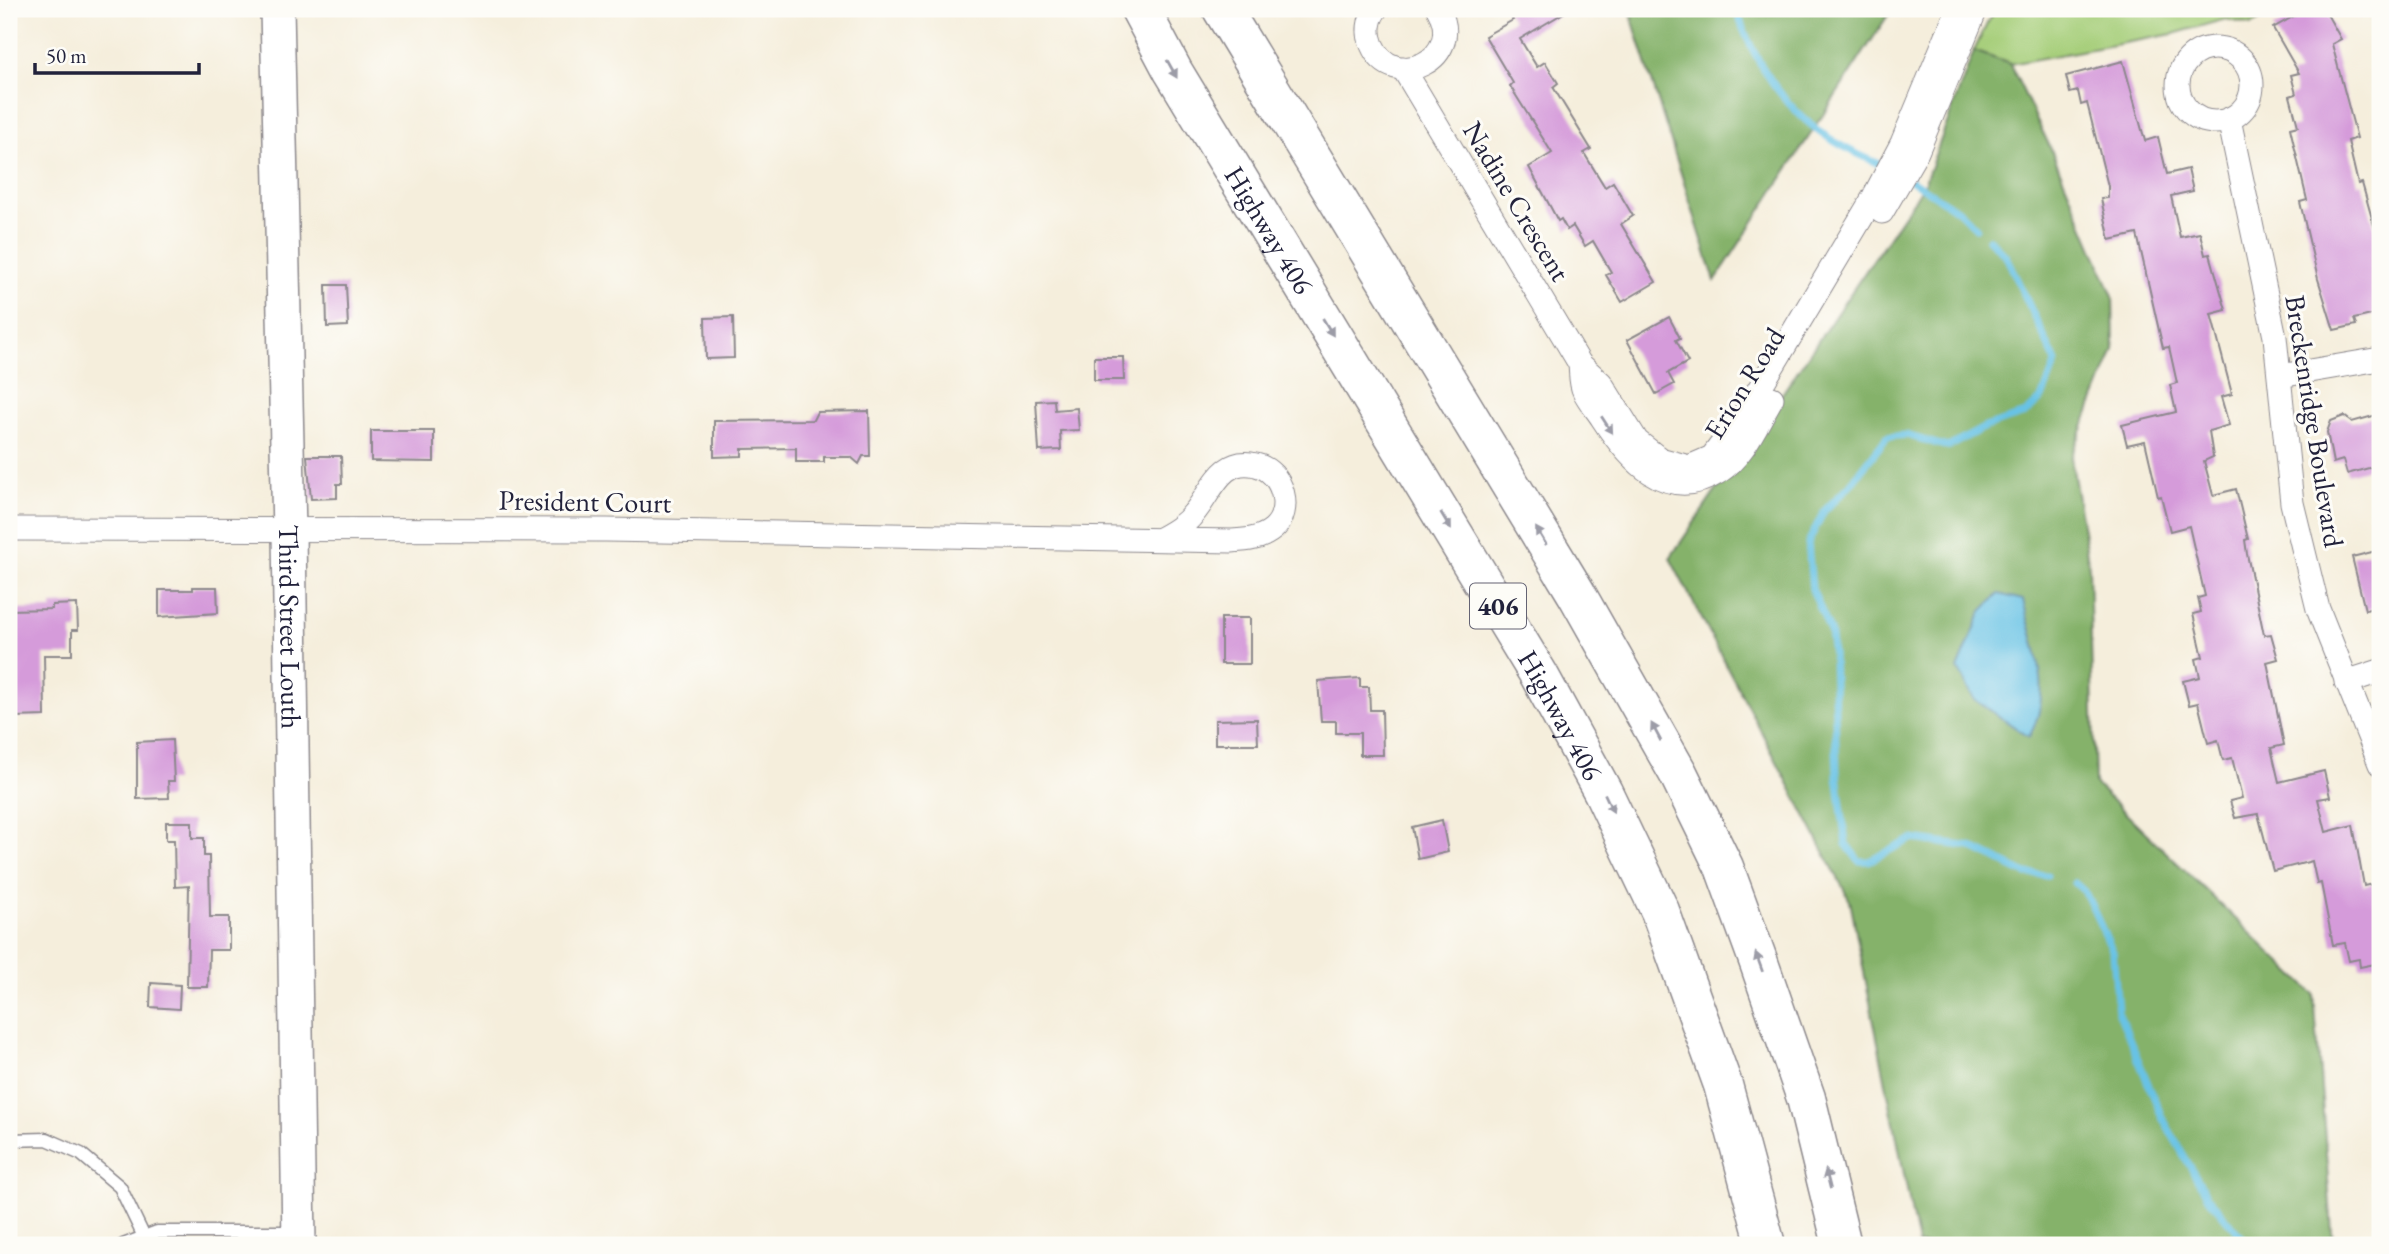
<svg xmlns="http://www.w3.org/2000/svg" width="2389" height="1254" font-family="'EB Garamond',serif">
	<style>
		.green { fill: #a7cf7b; stroke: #64785b; stroke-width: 2 }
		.forest { fill: #85b26b; stroke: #546a53; stroke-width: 2 }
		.water { fill: #67c2e5; stroke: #447290; stroke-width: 2 }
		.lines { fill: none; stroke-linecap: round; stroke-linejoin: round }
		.stream { stroke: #67c2e5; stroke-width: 7 }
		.building { fill: #d59bda }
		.lane-casing { stroke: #8c888c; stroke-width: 15 }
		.street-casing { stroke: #8c888c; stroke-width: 25 }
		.secondary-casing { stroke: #8c888c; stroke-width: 36 }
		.highway-casing { stroke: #8c888c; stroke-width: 41 }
		.lane { stroke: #fff; stroke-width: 12 }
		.street { stroke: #fff; stroke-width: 23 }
		.secondary { stroke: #fff; stroke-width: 33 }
		.highway { stroke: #fff; stroke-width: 38 }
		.oneway { fill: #9c9ca7 }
		.labels { text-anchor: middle; stroke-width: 6; stroke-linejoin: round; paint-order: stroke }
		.shield { fill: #fdfcf7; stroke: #646373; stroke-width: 2 }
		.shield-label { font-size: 26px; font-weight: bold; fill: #22223b }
		.street-label { font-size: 28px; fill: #22223b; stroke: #fdfcf7 }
	</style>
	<rect width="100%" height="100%" fill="#fdfcf7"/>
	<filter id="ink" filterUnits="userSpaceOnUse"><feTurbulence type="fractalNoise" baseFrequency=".0143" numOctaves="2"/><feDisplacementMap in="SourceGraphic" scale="14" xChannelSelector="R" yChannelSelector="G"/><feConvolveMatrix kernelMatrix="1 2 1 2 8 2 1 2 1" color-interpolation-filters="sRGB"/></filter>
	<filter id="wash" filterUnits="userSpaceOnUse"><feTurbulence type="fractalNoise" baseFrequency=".00686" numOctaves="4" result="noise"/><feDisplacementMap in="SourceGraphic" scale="28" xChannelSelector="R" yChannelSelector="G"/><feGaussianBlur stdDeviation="1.57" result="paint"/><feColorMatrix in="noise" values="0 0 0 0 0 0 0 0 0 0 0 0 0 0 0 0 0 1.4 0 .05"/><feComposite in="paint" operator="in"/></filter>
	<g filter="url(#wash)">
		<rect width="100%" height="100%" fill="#f5eedc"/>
		<!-- green -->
		<polygon class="green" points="1994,9 2277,9 2251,25 2226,19 2173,34 2010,64 1974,51"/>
		<!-- forest -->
		<g class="forest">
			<polygon points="1629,9 1892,9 1715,281"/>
			<polygon points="1974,51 2010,64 2050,147 2113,296 2114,350 2071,457 2089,567 2095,784 2314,994 2333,1245 1918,1245 1850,901 1670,558 1923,187"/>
		</g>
		<!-- water -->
		<path class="water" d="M 1999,594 L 2023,600 C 2034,647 2055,691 2029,737 L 1974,699 L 1958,669 L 1982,611 Z"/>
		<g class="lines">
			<!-- stream -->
			<g class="stream">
				<path d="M 1736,9 C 1752,59 1784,109 1829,138 C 1846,150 1867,158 1886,167"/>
				<polyline points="1906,177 1959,211 1976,228"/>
				<polyline points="1989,239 2006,256 2056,362 2042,398 2025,414 1985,427 1948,447 1906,435 1887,437 1850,485 1824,511 1808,543 1812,589 1830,631 1833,654 1837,775 1846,844 1859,861 1869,861 1912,839 1971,847 2026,874 2047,875"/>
				<polyline points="2075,883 2085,892 2113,952 2118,1011 2162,1117 2207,1196 2249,1245"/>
			</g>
		</g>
		<g id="blocks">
			<!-- building -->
			<g class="building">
				<polygon points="1506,9 1570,9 1520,39 1537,67 1545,62 1558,83 1553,87 1591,149 1584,153 1605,187 1613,182 1633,216 1621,224 1656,282 1622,302 1606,275 1611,272 1593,241 1585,246 1573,226 1567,230 1561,219 1558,221 1529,167 1552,153 1510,86 1513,83 1485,36 1513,20"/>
				<polygon points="2307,9 2324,9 2341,39 2332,44 2357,138 2348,141 2358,184 2362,183 2380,247 2380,313 2354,319 2356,325 2334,330 2318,279 2300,202 2307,200 2290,128 2298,126 2290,96 2296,94 2291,75 2299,73 2273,28"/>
				<polygon points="2123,61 2145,141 2158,137 2167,174 2188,169 2193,191 2171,196 2180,237 2200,233 2205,255 2210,254 2226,310 2211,314 2232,394 2221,397 2229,425 2209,431 2213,457 2204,461 2213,495 2236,489 2248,539 2245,540 2247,554 2264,635 2271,634 2278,659 2267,662 2284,745 2271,748 2279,782 2324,771 2330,797 2318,799 2326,832 2353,825 2364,886 2380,882 2380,963 2360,967 2359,959 2349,961 2345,943 2333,945 2321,883 2317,884 2312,861 2273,871 2258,814 2235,818 2230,801 2242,798 2232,758 2223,760 2218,740 2208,743 2198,703 2189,705 2183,681 2200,677 2196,659 2203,657 2193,614 2201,612 2198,598 2205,596 2189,526 2170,531 2161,496 2158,497 2145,441 2127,445 2122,425 2176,412 2170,385 2177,383 2169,347 2163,348 2137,234 2110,240 2101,199 2108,198 2108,186 2087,103 2081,105 2078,91 2070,93 2066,76"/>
				<polygon points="326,285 346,285 348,326 327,327"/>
				<polygon points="733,317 734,358 706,359 705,318"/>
				<polygon points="1669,317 1680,338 1676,340 1688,362 1668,373 1674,384 1656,394 1627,340"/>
				<polygon points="1094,357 1123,357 1124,380 1094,380"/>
				<polygon points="1054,400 1055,410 1077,408 1079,430 1060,431 1061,450 1039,451 1036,401"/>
				<polygon points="869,411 870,456 863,456 859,464 851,457 824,457 824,462 796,462 796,448 742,449 742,456 714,457 714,421 813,420 817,412"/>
				<polygon points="2380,414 2380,465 2347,474 2343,460 2333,463 2327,432 2331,421 2344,416 2352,422"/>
				<polygon points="371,431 434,431 434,462 371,461"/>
				<polygon points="307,456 341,456 342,484 337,484 337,498 311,499"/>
				<polygon points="2380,550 2380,607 2365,610 2352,557"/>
				<polygon points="193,587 217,587 218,613 159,617 159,590 193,590"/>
				<polygon points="77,604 78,630 72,630 72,655 44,655 45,716 14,717 9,610 52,609 52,605"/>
				<rect x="1221" y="618" width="29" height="46"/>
				<polygon points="1360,678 1360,687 1369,687 1370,710 1382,710 1383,755 1360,755 1360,733 1336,733 1336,721 1321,721 1318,681"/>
				<polygon points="1257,719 1258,744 1215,744 1215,720"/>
				<polygon points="172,740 174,781 168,781 169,798 137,799 137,742"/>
				<polygon points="1442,820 1448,852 1418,859 1412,827"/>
				<polygon points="166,822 192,822 192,838 204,838 204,856 209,856 210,917 229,917 229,950 209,950 208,987 187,987 189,886 175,887 174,840 166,840"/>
				<polygon points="151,983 180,985 179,1009 150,1007"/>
			</g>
		</g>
	</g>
	<g filter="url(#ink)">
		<use href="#blocks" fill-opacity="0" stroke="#8c888c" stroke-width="2"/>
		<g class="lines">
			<defs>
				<g id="lane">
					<polyline points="9,1140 47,1139 81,1154 120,1187 144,1237"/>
					<polyline points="123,1245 157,1232 298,1232"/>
				</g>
				<g id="street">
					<path d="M 1376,9 C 1368,20 1367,33 1372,45 C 1393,94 1467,58 1438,9"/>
					<circle cx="2215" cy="85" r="37"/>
					<polyline points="1403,68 1580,364 1601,383 1637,441 1660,459 1689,467 1712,457 1746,411 1872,200 1902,143 1958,9"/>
					<polyline points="2229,119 2275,337 2292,503 2318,609 2380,764"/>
					<polyline points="1882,212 1917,152 1976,9"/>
					<path d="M 1580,364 C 1581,373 1580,383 1584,391 C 1588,400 1596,409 1602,418 C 1628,458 1666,505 1719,472 C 1744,456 1757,423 1772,398"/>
					<polyline points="2280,376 2380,359"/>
					<path d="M 9,529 L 606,530 L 1232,541 C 1247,540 1261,539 1273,529 C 1294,511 1283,471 1256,465 C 1221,456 1212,492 1194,513 C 1185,525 1173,532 1160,539"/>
					<polyline points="2346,682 2380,671"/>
				</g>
				<g id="secondary">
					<path id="s1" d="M 277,9 L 289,532 L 299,1245"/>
				</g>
				<g id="highway">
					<path id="s2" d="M 1140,9 L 1173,71 L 1539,675 L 1603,792 L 1660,911 L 1723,1085 L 1766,1245"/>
					<polyline points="1222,9 1576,593 1678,773 1724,867 1759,963 1806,1098 1842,1245"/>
				</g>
			</defs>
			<!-- lane casing -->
			<use href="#lane" class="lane-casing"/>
			<!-- street casing -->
			<use href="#street" class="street-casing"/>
			<!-- secondary casing -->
			<use href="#secondary" class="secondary-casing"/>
			<!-- highway casing -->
			<use href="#highway" class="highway-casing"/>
			<!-- lane -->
			<use href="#lane" class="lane"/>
			<!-- street -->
			<use href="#street" class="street"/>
			<!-- secondary -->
			<use href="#secondary" class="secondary"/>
			<!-- highway -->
			<use href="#highway" class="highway"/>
		</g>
		<!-- one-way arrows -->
		<defs><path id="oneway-solid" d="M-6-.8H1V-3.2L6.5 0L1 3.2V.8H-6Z" transform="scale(1.75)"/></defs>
		<g class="oneway">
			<use href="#oneway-solid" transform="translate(1172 69) rotate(61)"/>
			<use href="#oneway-solid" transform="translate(1328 327) rotate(59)"/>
			<use href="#oneway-solid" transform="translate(1607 425) rotate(57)"/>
			<use href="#oneway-solid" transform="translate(1446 521) rotate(59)"/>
			<use href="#oneway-solid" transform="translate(1541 536) rotate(-121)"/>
			<use href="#oneway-solid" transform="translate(1656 732) rotate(-118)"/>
			<use href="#oneway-solid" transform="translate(1609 803) rotate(65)"/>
			<use href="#oneway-solid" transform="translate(1759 962) rotate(-110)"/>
			<use href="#oneway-solid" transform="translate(1828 1179) rotate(-104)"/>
		</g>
	</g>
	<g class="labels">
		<!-- shield labels -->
		<rect class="shield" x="1470" y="583.5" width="56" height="45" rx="5"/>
		<g class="shield-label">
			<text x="1498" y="615">406</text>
		</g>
		<!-- street labels -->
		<g class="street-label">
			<text transform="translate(1517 201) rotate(59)" y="10">Nadine Crescent</text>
			<text dy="10" stroke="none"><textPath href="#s2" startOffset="256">Highway 406</textPath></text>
			<text transform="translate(1744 383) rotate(-58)" y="10">Erion Road</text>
			<text transform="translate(2315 421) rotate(81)" y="10">Breckenridge Boulevard</text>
			<text transform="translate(585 501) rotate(1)" y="10">President Court</text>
			<text dy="10" stroke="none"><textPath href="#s1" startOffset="618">Third Street Louth</textPath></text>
			<text dy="10" stroke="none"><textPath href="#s2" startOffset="822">Highway 406</textPath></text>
		</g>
	</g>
	<!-- margin -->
	<rect width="2389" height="1254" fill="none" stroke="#fdfcf7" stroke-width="35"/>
	<!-- scale -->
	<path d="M35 63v10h164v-10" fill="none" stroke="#22223b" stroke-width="3.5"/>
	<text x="46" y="63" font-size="21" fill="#22223b" stroke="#fdfcf7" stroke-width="5" paint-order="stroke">50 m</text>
</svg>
